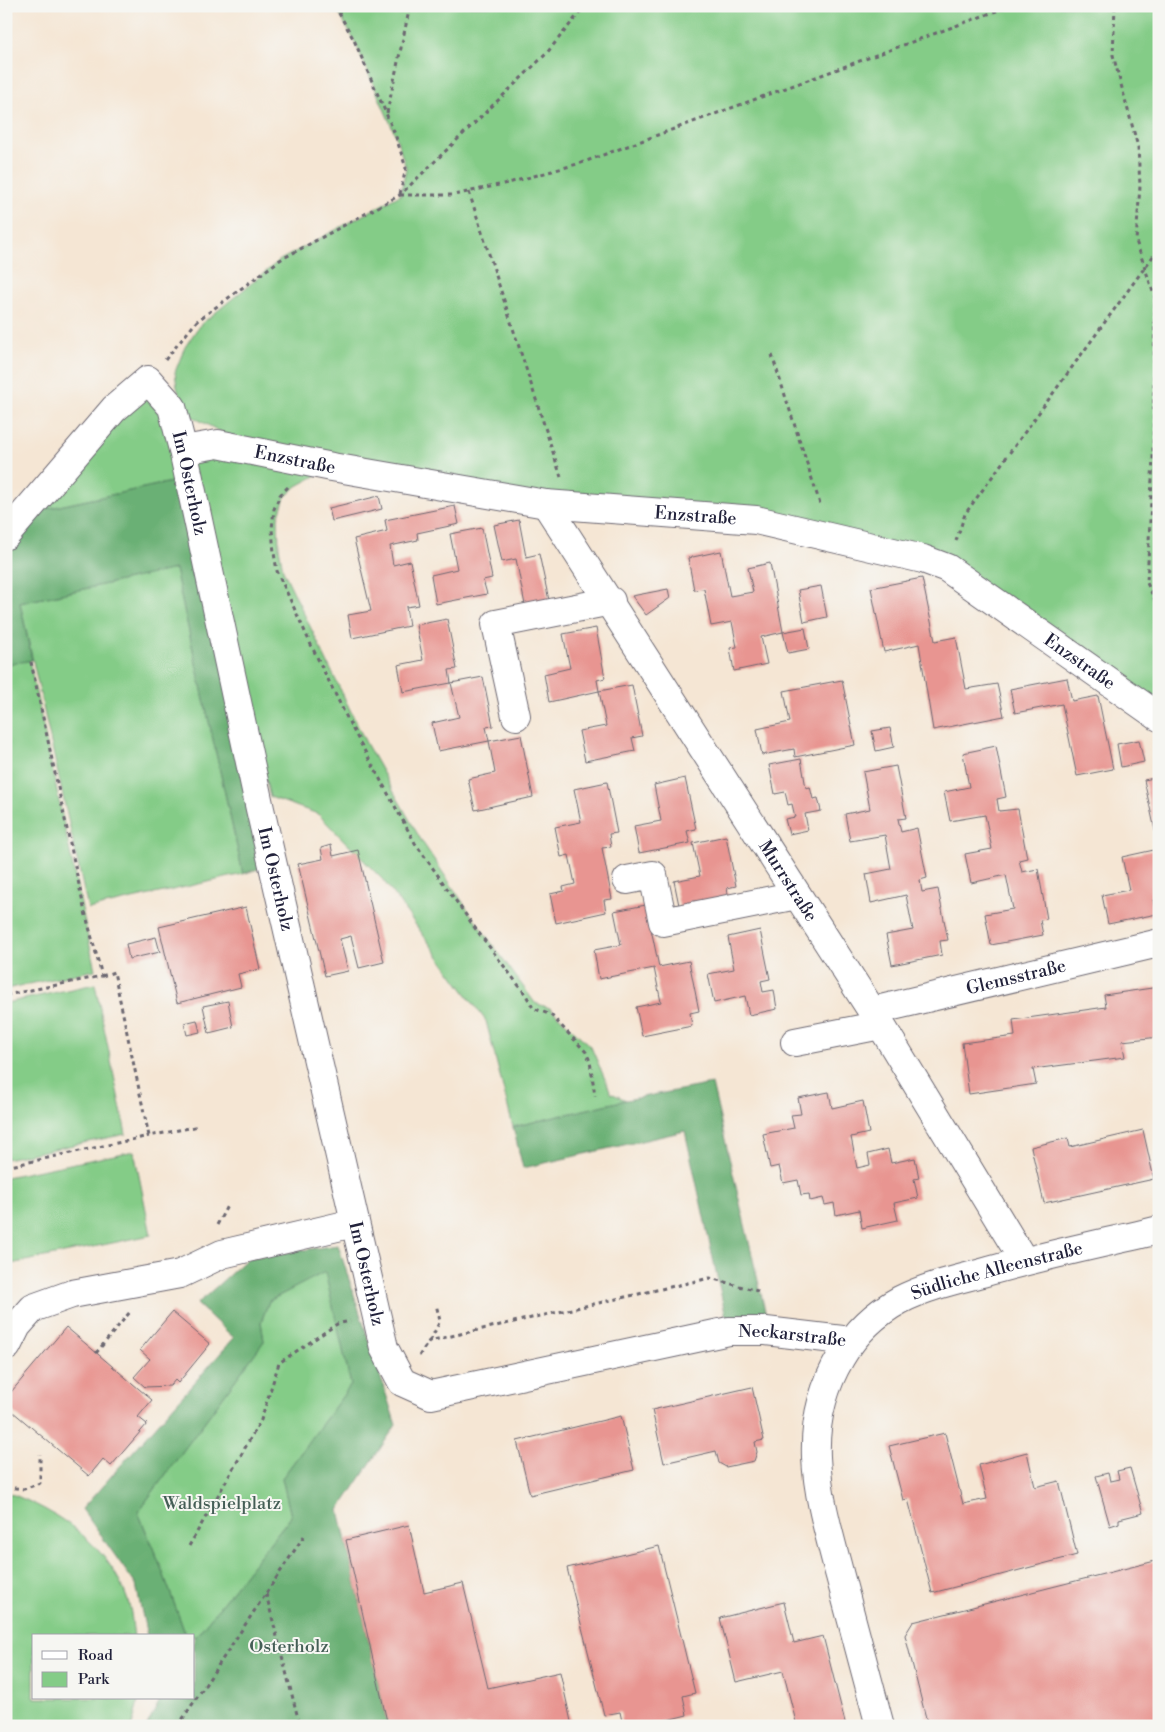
<svg xmlns="http://www.w3.org/2000/svg" width="1165" height="1732" font-family="'Libre Bodoni',serif">
	<style>
		.green { fill: #84cc87; stroke: #537761 }
		.forest { fill: #6bb074; stroke: #466958 }
		.building { fill: #e89591 }
		.lines { fill: none; stroke-linecap: round; stroke-linejoin: round }
		.minor-casing { stroke: #6c6771; stroke-width: 30 }
		.path { stroke: #6c6771; stroke-width: 3; stroke-dasharray: 4 4; stroke-linecap: butt }
		.minor { stroke: #fff; stroke-width: 28 }
		.labels { text-anchor: middle; stroke-width: 4; stroke-linejoin: round; paint-order: stroke }
		.street-label { font-size: 18px; fill: #22223b; stroke: #f6f6f2 }
		.park-label { font-size: 18px; fill: #445e56; stroke: #f6f6f2 }
	</style>
	<rect width="100%" height="100%" fill="#f6f6f2"/>
	<filter id="ink" filterUnits="userSpaceOnUse"><feTurbulence type="fractalNoise" baseFrequency=".02" numOctaves="2"/><feDisplacementMap in="SourceGraphic" scale="10" xChannelSelector="R" yChannelSelector="G"/><feConvolveMatrix kernelMatrix="1 2 1 2 8 2 1 2 1" color-interpolation-filters="sRGB"/></filter>
	<filter id="wash" filterUnits="userSpaceOnUse"><feTurbulence type="fractalNoise" baseFrequency=".0096" numOctaves="4" result="noise"/><feDisplacementMap in="SourceGraphic" scale="20" xChannelSelector="R" yChannelSelector="G"/><feGaussianBlur stdDeviation="1.12" result="paint"/><feColorMatrix in="noise" values="0 0 0 0 0 0 0 0 0 0 0 0 0 0 0 0 0 1.4 0 .05"/><feComposite in="paint" operator="in"/></filter>
	<g filter="url(#wash)">
		<rect width="100%" height="100%" fill="#f5e6d4"/>
		<!-- green -->
		<g class="green">
			<polygon points="335,6 1159,6 1159,717 947,568 756,520 546,504 232,438 193,417 182,404 177,387 175,372 185,347 199,326 280,260 400,195 406,168 395,134 354,40"/>
			<polygon points="148,380 184,449 332,467 297,486 285,497 278,518 279,547 283,570 366,743 421,840 474,919 535,1003 550,1008 591,1047 611,1093 626,1100 513,1127 486,1021 383,880 318,814 270,797 190,478 27,513"/>
			<polygon points="175,569 243,874 88,909 20,603"/>
			<polygon points="29,660 95,970 6,989 6,665"/>
			<polygon points="95,984 126,1134 6,1159 6,1003"/>
			<polygon points="134,1151 151,1235 6,1265 6,1177"/>
			<polygon points="325,1271 351,1385 282,1478 291,1516 194,1639 194,1636 186,1636 162,1570 138,1512 264,1341 261,1322 269,1301"/>
			<path d="M 6,1492 C 59,1511 110,1546 128,1601 C 132,1612 132,1625 134,1636 L 34,1636 L 34,1698 L 139,1698 L 132,1726 L 6,1726 Z"/>
		</g>
		<!-- forest -->
		<g class="forest">
			<polygon points="190,478 273,864 243,874 175,569 20,603 32,660 6,665 6,535 27,513"/>
			<polygon points="712,1084 770,1332 729,1331 685,1131 523,1168 513,1127 626,1100"/>
			<polygon points="338,1245 396,1425 339,1510 388,1726 147,1726 161,1698 194,1698 194,1639 291,1516 282,1478 351,1385 325,1272 269,1301 261,1322 264,1341 138,1512 162,1570 186,1636 147,1636 136,1585 82,1509 234,1338 197,1304 248,1258"/>
		</g>
		<g id="blocks">
			<!-- building -->
			<g class="building">
				<polygon points="379,496 382,509 332,521 329,508"/>
				<polygon points="455,506 459,524 417,533 418,540 390,546 393,565 410,561 419,605 406,607 409,626 352,638 348,615 371,611 354,539 387,531 385,520"/>
				<polygon points="519,520 526,557 539,554 550,605 526,610 516,559 502,562 494,525"/>
				<polygon points="482,528 492,578 483,580 487,594 436,604 431,575 457,569 450,534"/>
				<polygon points="721,551 730,596 753,592 748,568 770,563 783,632 761,637 767,664 734,671 730,648 737,647 732,622 711,626 704,589 694,590 688,558"/>
				<polygon points="922,578 935,641 956,637 966,689 997,684 1004,716 933,730 919,644 884,652 871,588"/>
				<polygon points="821,586 827,617 804,622 798,590"/>
				<polygon points="668,589 670,598 646,615 632,596"/>
				<polygon points="447,619 457,669 449,670 451,683 483,677 493,726 486,727 489,741 438,751 432,723 459,717 451,683 403,692 398,665 423,660 416,625"/>
				<polygon points="596,628 605,678 597,680 599,691 549,702 544,674 570,668 563,634"/>
				<polygon points="805,628 809,649 788,653 783,632"/>
				<polygon points="1067,678 1072,701 1098,696 1113,769 1077,776 1062,704 1015,713 1010,689"/>
				<polygon points="842,680 855,745 795,757 794,749 762,755 757,729 790,722 784,691"/>
				<polygon points="632,685 642,736 632,738 635,751 585,761 579,731 606,726 599,691"/>
				<polygon points="890,728 894,747 876,751 872,731"/>
				<polygon points="521,735 533,797 475,810 468,779 495,773 489,741"/>
				<polygon points="1139,740 1144,762 1121,767 1117,744"/>
				<polygon points="996,746 1006,797 997,799 999,811 1018,809 1027,858 1019,860 1022,872 1038,869 1047,919 1040,920 1043,935 991,945 985,914 1013,909 1006,875 971,883 965,854 992,849 985,815 950,821 944,792 969,787 963,753"/>
				<polygon points="801,759 806,788 810,787 813,799 818,798 821,811 805,814 808,830 789,834 785,819 795,817 792,804 788,805 785,792 775,794 769,765"/>
				<polygon points="896,766 906,818 898,819 901,832 917,828 927,878 920,880 922,892 938,889 948,940 940,941 942,955 892,965 886,935 913,930 906,895 871,903 866,874 891,869 885,835 850,841 845,814 870,809 863,772"/>
				<polygon points="1159,777 1159,835 1156,835 1144,780"/>
				<polygon points="685,778 696,829 687,831 690,843 639,853 634,826 661,821 654,785"/>
				<polygon points="607,782 617,833 609,834 611,847 602,848 612,899 604,900 606,912 556,923 550,894 564,891 563,887 575,884 569,855 561,857 555,827 581,822 574,789"/>
				<polygon points="726,836 736,886 727,888 729,900 680,910 674,881 700,876 693,843"/>
				<polygon points="331,845 333,856 358,850 384,962 359,968 351,936 340,939 348,971 325,976 298,864 323,859 321,848"/>
				<polygon points="1154,850 1159,874 1159,899 1154,900 1157,914 1108,924 1102,895 1129,890 1122,857"/>
				<polygon points="646,905 659,967 689,961 699,1011 690,1013 692,1026 642,1036 636,1007 661,1002 654,968 599,979 594,950 621,945 614,911"/>
				<polygon points="246,907 260,969 238,974 241,987 177,1003 159,927"/>
				<polygon points="760,930 770,979 761,981 763,992 774,990 777,1009 749,1015 745,996 714,1003 708,974 734,969 728,937"/>
				<polygon points="156,937 160,952 129,959 126,944"/>
				<polygon points="1159,987 1159,1037 1122,1041 1125,1057 1033,1069 1036,1084 969,1094 962,1043 1015,1036 1013,1020 1106,1007 1104,995"/>
				<polygon points="228,1001 233,1027 209,1033 203,1006"/>
				<polygon points="197,1020 200,1032 187,1035 184,1023"/>
				<polygon points="829,1092 832,1108 863,1101 869,1133 851,1137 857,1168 870,1165 868,1154 888,1149 891,1163 915,1158 919,1178 914,1179 918,1198 894,1203 898,1220 862,1228 859,1210 836,1215 834,1203 825,1205 823,1198 810,1201 809,1194 801,1195 798,1180 783,1183 779,1166 770,1168 763,1134 794,1128 791,1115 801,1114 798,1098"/>
				<polygon points="1143,1130 1154,1179 1044,1203 1031,1147 1068,1138 1070,1147"/>
				<polygon points="172,1312 210,1344 178,1383 175,1380 170,1386 145,1387 134,1377 150,1359 140,1350"/>
				<polygon points="66,1327 152,1400 138,1417 147,1424 111,1466 103,1459 89,1476 6,1406 6,1398"/>
				<polygon points="752,1387 764,1440 755,1442 757,1452 754,1461 726,1467 719,1463 716,1451 664,1463 652,1410"/>
				<polygon points="621,1416 634,1470 530,1495 517,1441"/>
				<polygon points="945,1433 963,1504 987,1499 979,1465 1027,1452 1035,1487 1059,1481 1077,1555 932,1593 908,1499 903,1500 889,1446"/>
				<polygon points="1130,1468 1143,1513 1119,1519 1119,1523 1110,1526 1096,1476 1108,1473 1110,1481 1119,1479 1117,1471"/>
				<polygon points="409,1525 424,1592 463,1583 488,1688 560,1672 572,1726 388,1726 346,1540"/>
				<polygon points="659,1546 695,1693 683,1696 687,1715 643,1726 623,1726 620,1712 604,1715 567,1568"/>
				<polygon points="1159,1560 1159,1726 928,1726 905,1635 913,1622"/>
				<polygon points="784,1602 794,1643 823,1636 846,1726 797,1726 783,1671 736,1682 720,1618"/>
			</g>
		</g>
	</g>
	<g filter="url(#ink)">
		<use href="#blocks" fill-opacity="0" stroke="#6c6771" stroke-width="1"/>
		<g class="lines">
			<defs>
				<g id="minor">
					<path id="s1" d="M 183,450 L 218,444 L 332,467 L 546,504 L 756,520 L 923,559 L 947,568 L 1159,717"/>
					<path id="s2" d="M 546,504 L 881,1025 L 1024,1261"/>
					<path id="s3" d="M 6,535 L 114,409 L 148,380 L 172,407 L 183,450 L 260,809 L 384,1348 L 402,1382 L 431,1395 L 729,1331 L 766,1331 L 851,1341"/>
					<polyline points="516,716 496,624 611,601"/>
					<polyline points="627,880 653,875 663,922 797,895"/>
					<path id="s4" d="M 872,1011 L 1159,943"/>
					<polyline points="795,1042 881,1025"/>
					<polyline points="7,1346 17,1326 33,1308 72,1294 180,1274 222,1254 354,1223"/>
					<path id="s5" d="M 880,1726 C 867,1676 853,1626 840,1576 C 820,1499 797,1431 841,1357 C 856,1332 874,1314 900,1300 C 925,1287 955,1280 982,1273 C 1041,1256 1100,1244 1159,1230"/>
				</g>
			</defs>
			<!-- minor casing -->
			<use href="#minor" class="minor-casing"/>
			<!-- path -->
			<g class="path">
				<polyline points="335,6 354,40 395,134 406,168 400,194"/>
				<polyline points="1115,6 1113,55 1138,147 1140,186 1136,241 1155,298 1153,457 1147,583 1159,609"/>
				<polyline points="387,113 410,6"/>
				<polyline points="469,192 561,477"/>
				<polyline points="400,195 454,195 512,182 581,163 1010,6"/>
				<polyline points="772,355 821,507"/>
				<polyline points="165,360 197,321 280,260 400,195 546,54 585,6"/>
				<polyline points="288,487 280,495 274,509 272,529 274,553 277,571 312,647 351,726 415,843 475,928 526,995 533,1008 551,1015 586,1052 590,1061 595,1096"/>
				<polyline points="956,541 965,514 1159,248"/>
				<polyline points="102,976 114,972 149,1136 199,1126"/>
				<polyline points="6,995 102,976 84,908 31,662"/>
				<polyline points="6,1167 149,1136"/>
				<polyline points="217,1225 227,1206"/>
				<polyline points="430,1341 440,1321 436,1304"/>
				<polyline points="96,1353 130,1312"/>
				<polyline points="419,1356 429,1341 710,1278 761,1292"/>
				<polyline points="6,1487 24,1489 40,1483 40,1454"/>
				<polyline points="189,1546 261,1420 279,1363 337,1324 350,1321"/>
				<polyline points="266,1594 300,1726"/>
				<polyline points="178,1726 306,1533"/>
			</g>
			<!-- minor -->
			<use href="#minor" class="minor"/>
		</g>
	</g>
	<g class="labels">
		<!-- street labels -->
		<g class="street-label">
			<text dy="6" stroke="none"><textPath href="#s1" startOffset="114">Enzstraße</textPath></text>
			<text dy="6" stroke="none"><textPath href="#s3" startOffset="325">Im Osterholz</textPath></text>
			<text dy="6" stroke="none"><textPath href="#s1" startOffset="519">Enzstraße</textPath></text>
			<text dy="6" stroke="none"><textPath href="#s1" startOffset="939">Enzstraße</textPath></text>
			<text dy="6" stroke="none"><textPath href="#s3" startOffset="730">Im Osterholz</textPath></text>
			<text dy="6" stroke="none"><textPath href="#s2" startOffset="448">Murrstraße</textPath></text>
			<text dy="6" stroke="none"><textPath href="#s4" startOffset="148">Glemsstraße</textPath></text>
			<text dy="6" stroke="none"><textPath href="#s5" startOffset="566">Südliche Alleenstraße</textPath></text>
			<text dy="6" stroke="none"><textPath href="#s3" startOffset="1135">Im Osterholz</textPath></text>
			<text dy="6" stroke="none"><textPath href="#s3" startOffset="1650">Neckarstraße</textPath></text>
		</g>
		<!-- park labels -->
		<g class="park-label">
			<text x="222" y="1509">Waldspielplatz</text>
			<text x="289" y="1652">Osterholz</text>
		</g>
	</g>
	<!-- margin -->
	<rect width="1165" height="1732" fill="none" stroke="#f6f6f2" stroke-width="25"/>
	<!-- legend -->
	<rect x="32" y="1634" width="162" height="65" fill="#f6f6f2" stroke="#a1a1a9"/>
	<rect x="42" y="1651" width="25" height="8" fill="#ffffff" stroke="#a1a1a9"/>
	<text x="78" y="1660" font-size="15" fill="#22223b">Road</text>
	<rect x="42" y="1672" width="25" height="15" fill="#84cc87" stroke="#a1a1a9"/>
	<text x="78" y="1684" font-size="15" fill="#22223b">Park</text>
</svg>
